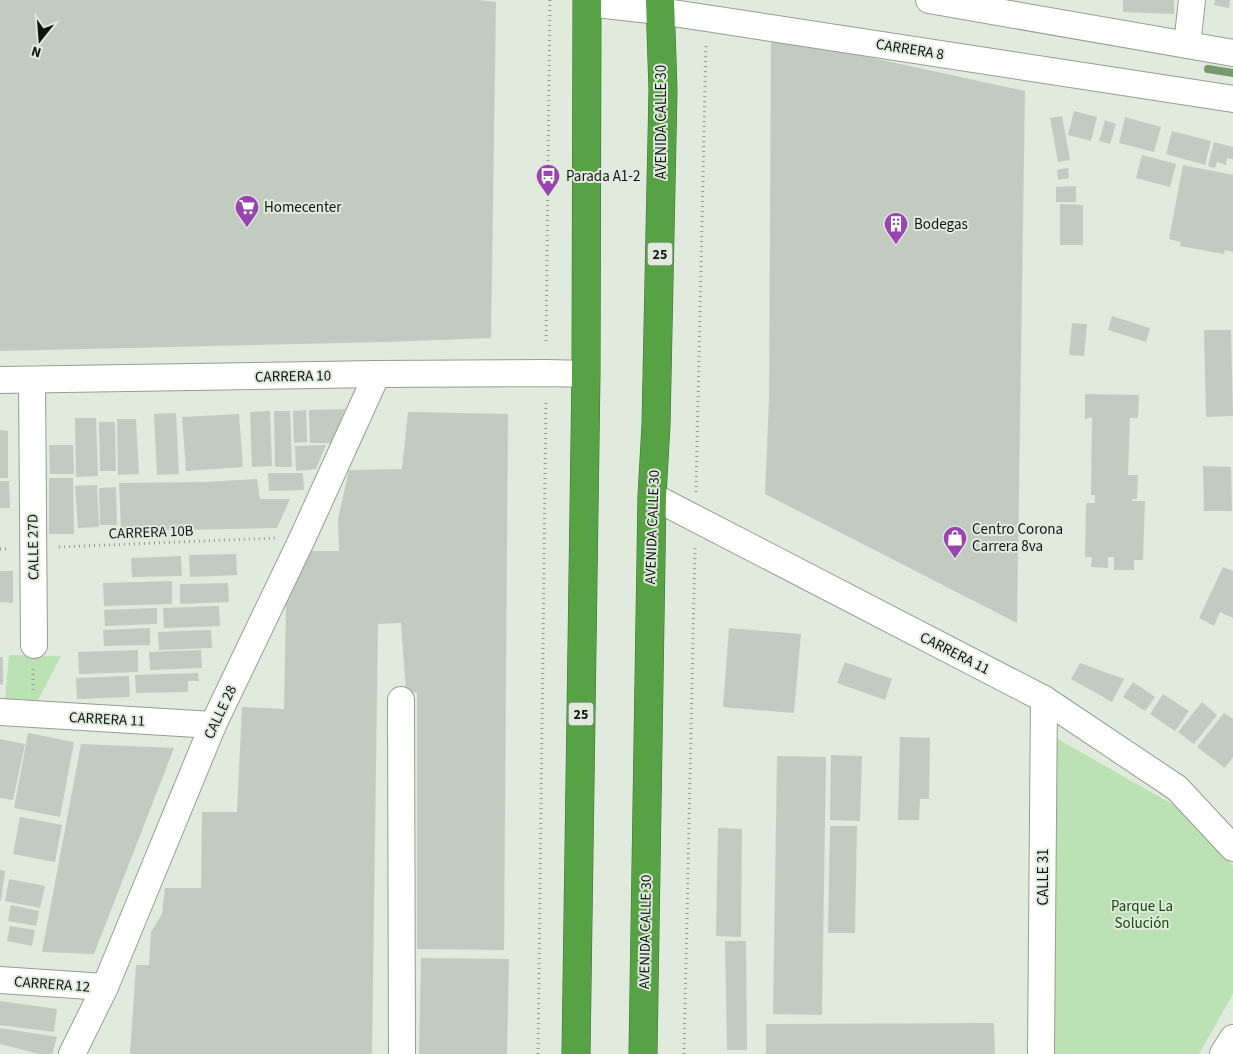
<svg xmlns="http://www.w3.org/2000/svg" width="1233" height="1054" font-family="'Source Sans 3',sans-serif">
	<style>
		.green { fill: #bce1b4 }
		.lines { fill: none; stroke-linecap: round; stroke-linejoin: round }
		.stream { stroke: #76996e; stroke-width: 8 }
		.building { fill: #c1cbbf }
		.minor-casing { stroke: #949e92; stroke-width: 28 }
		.highway-casing { stroke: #3e7132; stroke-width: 29 }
		.path { stroke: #919990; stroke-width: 3; stroke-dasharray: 1 4; stroke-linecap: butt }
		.minor { stroke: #fff; stroke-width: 26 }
		.highway { stroke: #56a244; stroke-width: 28 }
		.labels { text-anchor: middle; stroke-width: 4; stroke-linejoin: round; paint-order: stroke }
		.shield { fill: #e0ebde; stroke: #4f554e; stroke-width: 1 }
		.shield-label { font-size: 14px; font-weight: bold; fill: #111511 }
		.street-label { font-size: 15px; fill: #111511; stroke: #e0ebde }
		.poi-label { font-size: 15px; fill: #111511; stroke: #e0ebde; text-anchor: start }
		.park-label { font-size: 15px; fill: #18480b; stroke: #e0ebde }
	</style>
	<rect width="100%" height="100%" fill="#e0ebde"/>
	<!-- green -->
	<g class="green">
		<polygon points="9,655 61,656 38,700 5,699"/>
		<polygon points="1049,734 1184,811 1233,866 1233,994 1199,1054 1053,1054"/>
	</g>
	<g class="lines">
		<!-- stream -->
		<polyline class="stream" points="1208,69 1233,73"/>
	</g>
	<!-- building -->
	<g class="building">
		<polygon points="0,0 478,0 496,2 491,338 386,342 0,351"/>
		<polygon points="1123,0 1174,0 1174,14 1123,12"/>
		<polygon points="1215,0 1230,0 1229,8 1214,5"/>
		<polygon points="771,36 1025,91 1017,623 765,494 769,399"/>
		<polygon points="1074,111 1097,117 1091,141 1068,135"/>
		<polygon points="1062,116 1070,160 1058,162 1050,118"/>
		<polygon points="1125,117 1161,127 1154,152 1119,143"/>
		<polygon points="1105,120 1116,124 1110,144 1099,141"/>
		<polygon points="1172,131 1211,141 1205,165 1166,154"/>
		<polygon points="1214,142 1233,147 1233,159 1227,158 1226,165 1217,162 1215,168 1208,166"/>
		<polygon points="1142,155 1176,164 1170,187 1136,178"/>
		<polygon points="1183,165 1233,175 1233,252 1225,250 1224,254 1180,246 1181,242 1169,239"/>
		<polygon points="1068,168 1069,178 1058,180 1057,170"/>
		<polygon points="1076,186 1076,202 1056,202 1056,187"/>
		<polygon points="1060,204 1083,205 1083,245 1060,245"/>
		<polygon points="1112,316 1150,328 1146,342 1108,330"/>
		<polygon points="1072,323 1087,324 1084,356 1069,355"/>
		<polygon points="1204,330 1231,330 1233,416 1206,417"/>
		<polygon points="1085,394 1139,395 1138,418 1130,418 1128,475 1138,475 1137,499 1132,499 1132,501 1145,501 1143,560 1134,560 1134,570 1114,570 1114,557 1108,557 1108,568 1091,567 1092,557 1085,557 1086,503 1095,503 1095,495 1091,495 1092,417 1085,419"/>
		<polygon points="345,409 332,443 310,443 309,410"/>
		<polygon points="306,410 307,442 294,443 293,411"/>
		<polygon points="270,411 272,466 252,467 250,412"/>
		<polygon points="274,411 290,411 292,467 275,467"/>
		<polygon points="408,412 508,414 504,950 417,949 417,693 406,691 401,623 378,624 372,1054 130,1054 136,965 149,965 151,932 162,914 165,888 201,888 202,812 237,812 242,707 284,709 286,604 306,551 339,551 338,519 349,470 402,469"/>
		<polygon points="176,413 179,474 157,475 154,414"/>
		<polygon points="239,414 243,467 186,471 182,417"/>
		<polygon points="75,418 96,418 98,476 76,477"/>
		<polygon points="117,419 136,419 139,474 118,475"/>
		<polygon points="99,422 115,422 116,471 100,471"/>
		<polygon points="0,430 8,431 8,478 0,478"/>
		<polygon points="49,445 73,445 74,474 50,474"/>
		<polygon points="326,445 316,469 296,471 295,446"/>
		<polygon points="1203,466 1231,467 1232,511 1204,511"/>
		<polygon points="268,473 303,473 304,490 269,491"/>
		<polygon points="49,478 73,478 74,534 49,534"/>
		<polygon points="257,479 260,499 290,499 277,528 121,531 119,483 205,482"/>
		<polygon points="0,481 9,481 10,508 0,508"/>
		<polygon points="97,485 99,527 78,528 75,486"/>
		<polygon points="116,487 117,525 100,525 99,488"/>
		<polygon points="236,554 237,575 190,577 189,555"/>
		<polygon points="181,556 182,576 132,577 131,558"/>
		<polygon points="1223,567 1233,571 1233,618 1220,612 1214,626 1199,618"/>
		<polygon points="0,571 13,571 13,603 0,602"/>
		<polygon points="172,581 172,604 104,606 103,583"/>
		<polygon points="228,583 229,602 180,604 180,584"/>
		<polygon points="219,606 220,626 164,628 163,608"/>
		<polygon points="157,608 157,624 105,626 104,610"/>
		<polygon points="150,628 150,645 104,646 103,630"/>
		<polygon points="729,628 801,634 794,713 723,707"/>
		<polygon points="211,630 212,648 159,650 158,632"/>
		<polygon points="138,650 138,672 79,674 78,652"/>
		<polygon points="201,650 202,668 150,670 149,652"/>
		<polygon points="0,657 3,657 3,685 0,684"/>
		<polygon points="845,662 892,679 885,700 837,683"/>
		<polygon points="1080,663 1124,679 1112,702 1071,679"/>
		<polygon points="198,673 199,681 188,681 188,692 136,693 135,675"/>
		<polygon points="129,676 130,697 77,699 76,678"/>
		<polygon points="1133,682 1155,697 1145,711 1123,697"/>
		<polygon points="1163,694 1189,711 1175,731 1150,714"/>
		<polygon points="1202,702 1217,715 1194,744 1178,732"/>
		<polygon points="1224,713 1233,719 1233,757 1225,768 1197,747"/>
		<polygon points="28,733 74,742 60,817 14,808"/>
		<polygon points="900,737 930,738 929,799 920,799 919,820 898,820"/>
		<polygon points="0,739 25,744 13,800 0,798"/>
		<polygon points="81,744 174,748 94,954 42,952"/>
		<polygon points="831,755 862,756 860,821 830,820"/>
		<polygon points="777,756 826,757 822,1015 773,1014"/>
		<polygon points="20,817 62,825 55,862 13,854"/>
		<polygon points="830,826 857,826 855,933 828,933"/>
		<polygon points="718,828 742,829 741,937 716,936"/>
		<polygon points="0,870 5,871 1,901 0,901"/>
		<polygon points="9,879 45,886 40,908 5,901"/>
		<polygon points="11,905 39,911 36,926 8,921"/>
		<polygon points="10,926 35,930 32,946 7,941"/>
		<polygon points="725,941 746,941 747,1050 727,1050"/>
		<polygon points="421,958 509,959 507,1054 419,1054"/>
		<polygon points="0,1001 57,1009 54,1032 0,1025"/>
		<polygon points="994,1023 995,1054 766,1054 766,1024"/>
		<polygon points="0,1028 57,1037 52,1054 39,1054 0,1044"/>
	</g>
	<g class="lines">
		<defs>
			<g id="minor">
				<polyline points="929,0 1233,53"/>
				<polyline points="587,3 659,11 706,18 1233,99"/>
				<polyline points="1187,45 1192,0"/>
				<polyline points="0,380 377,374 546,373 586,374"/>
				<polyline points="32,380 34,645"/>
				<polyline points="652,496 1044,699 1177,788 1233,848"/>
				<polyline points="401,700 402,1054"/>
				<polyline points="0,712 213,725"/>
				<polyline points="0,980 105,987"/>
				<polyline points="72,1054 105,987 213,725 303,537 377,374"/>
				<polyline points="1041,1054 1044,699"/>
				<polyline points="1223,1054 1233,1038"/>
			</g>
			<g id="highway">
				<polyline points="576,1054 586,374 587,0"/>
				<polyline points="643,1054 652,496 656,425 663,90 660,0"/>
			</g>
		</defs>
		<!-- minor casing -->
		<use href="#minor" class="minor-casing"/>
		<!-- highway casing -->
		<use href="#highway" class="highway-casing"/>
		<!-- path -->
		<g class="path">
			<polyline points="546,341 550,0"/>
			<polyline points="696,492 706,43"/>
			<polyline points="59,547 275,538"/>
			<polyline points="0,549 10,549"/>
			<polyline points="33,690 33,669"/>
			<polyline points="538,1054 546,399"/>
			<polyline points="684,1054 695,547"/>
		</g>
		<!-- minor -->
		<use href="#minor" class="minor"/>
		<!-- highway -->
		<use href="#highway" class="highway"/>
	</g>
	<!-- icons -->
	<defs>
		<symbol id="bus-pin" viewBox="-11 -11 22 30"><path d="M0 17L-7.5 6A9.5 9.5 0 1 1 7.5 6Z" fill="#9b43af" stroke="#e0ebde"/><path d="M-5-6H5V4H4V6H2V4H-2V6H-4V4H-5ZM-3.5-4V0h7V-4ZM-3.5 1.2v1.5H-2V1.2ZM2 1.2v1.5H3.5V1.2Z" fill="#fff"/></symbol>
		<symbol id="supermarket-pin" viewBox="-11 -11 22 30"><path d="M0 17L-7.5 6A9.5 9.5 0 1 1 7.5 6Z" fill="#9b43af" stroke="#e0ebde"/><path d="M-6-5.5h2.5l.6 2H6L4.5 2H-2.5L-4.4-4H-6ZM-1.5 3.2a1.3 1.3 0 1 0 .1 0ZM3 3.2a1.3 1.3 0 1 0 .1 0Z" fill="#fff"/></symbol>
		<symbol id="building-pin" viewBox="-11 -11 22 30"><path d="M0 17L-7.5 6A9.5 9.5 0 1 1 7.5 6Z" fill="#9b43af" stroke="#e0ebde"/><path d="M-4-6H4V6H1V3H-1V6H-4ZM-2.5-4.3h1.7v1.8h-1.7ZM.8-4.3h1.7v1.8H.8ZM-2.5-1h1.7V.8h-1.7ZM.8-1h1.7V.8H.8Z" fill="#fff"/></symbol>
		<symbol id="shop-pin" viewBox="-11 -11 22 30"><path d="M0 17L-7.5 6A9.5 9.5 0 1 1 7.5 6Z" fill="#9b43af" stroke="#e0ebde"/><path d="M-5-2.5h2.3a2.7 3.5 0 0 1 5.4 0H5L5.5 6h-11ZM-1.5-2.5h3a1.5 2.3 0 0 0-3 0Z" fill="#fff"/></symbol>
	</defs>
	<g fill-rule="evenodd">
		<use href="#bus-pin" x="534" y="162" width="28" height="38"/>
		<use href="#supermarket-pin" x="233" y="193" width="28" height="38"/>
		<use href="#building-pin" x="882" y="210" width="28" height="38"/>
		<use href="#shop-pin" x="941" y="524" width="28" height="38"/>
	</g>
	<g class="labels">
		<!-- shield labels -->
		<g class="shield">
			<rect x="647.5" y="242.5" width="25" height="23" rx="4"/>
			<rect x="568.5" y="702.5" width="25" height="23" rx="4"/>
		</g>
		<g class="shield-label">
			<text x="660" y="259">25</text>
			<text x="581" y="719">25</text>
		</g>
		<!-- street labels -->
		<g class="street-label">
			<text transform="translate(910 49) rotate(9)" y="5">CARRERA 8</text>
			<text transform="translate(661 122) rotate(-90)" y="5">AVENIDA CALLE 30</text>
			<text transform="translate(293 376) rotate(-1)" y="5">CARRERA 10</text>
			<text transform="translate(652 527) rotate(-88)" y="5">AVENIDA CALLE 30</text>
			<text transform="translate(151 532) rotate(-2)" y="5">CARRERA 10B</text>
			<text transform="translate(33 547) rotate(-91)" y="5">CALLE 27D</text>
			<text transform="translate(955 653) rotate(27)" y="5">CARRERA 11</text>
			<text transform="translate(220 712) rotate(-65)" y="5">CALLE 28</text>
			<text transform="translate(107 719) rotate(3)" y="5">CARRERA 11</text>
			<text transform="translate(1043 877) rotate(-90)" y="5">CALLE 31</text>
			<text transform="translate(645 932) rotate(-89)" y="5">AVENIDA CALLE 30</text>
			<text transform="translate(52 984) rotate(4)" y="5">CARRERA 12</text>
		</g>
		<!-- poi labels -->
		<g class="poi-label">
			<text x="566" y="181">Parada A1-2</text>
			<text x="264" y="212">Homecenter</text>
			<text x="914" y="229">Bodegas</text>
			<text x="972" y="534">Centro Corona<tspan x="972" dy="17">Carrera 8va</tspan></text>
		</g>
		<!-- park labels -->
		<g class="park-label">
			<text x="1142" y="911">Parque La<tspan x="1142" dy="17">Solución</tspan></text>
		</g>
	</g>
	<!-- north arrow -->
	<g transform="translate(40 40) rotate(197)" stroke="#e0ebde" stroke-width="4" paint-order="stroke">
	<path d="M0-4L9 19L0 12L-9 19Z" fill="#111511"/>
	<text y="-8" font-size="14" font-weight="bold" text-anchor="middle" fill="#111511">N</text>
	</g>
</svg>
